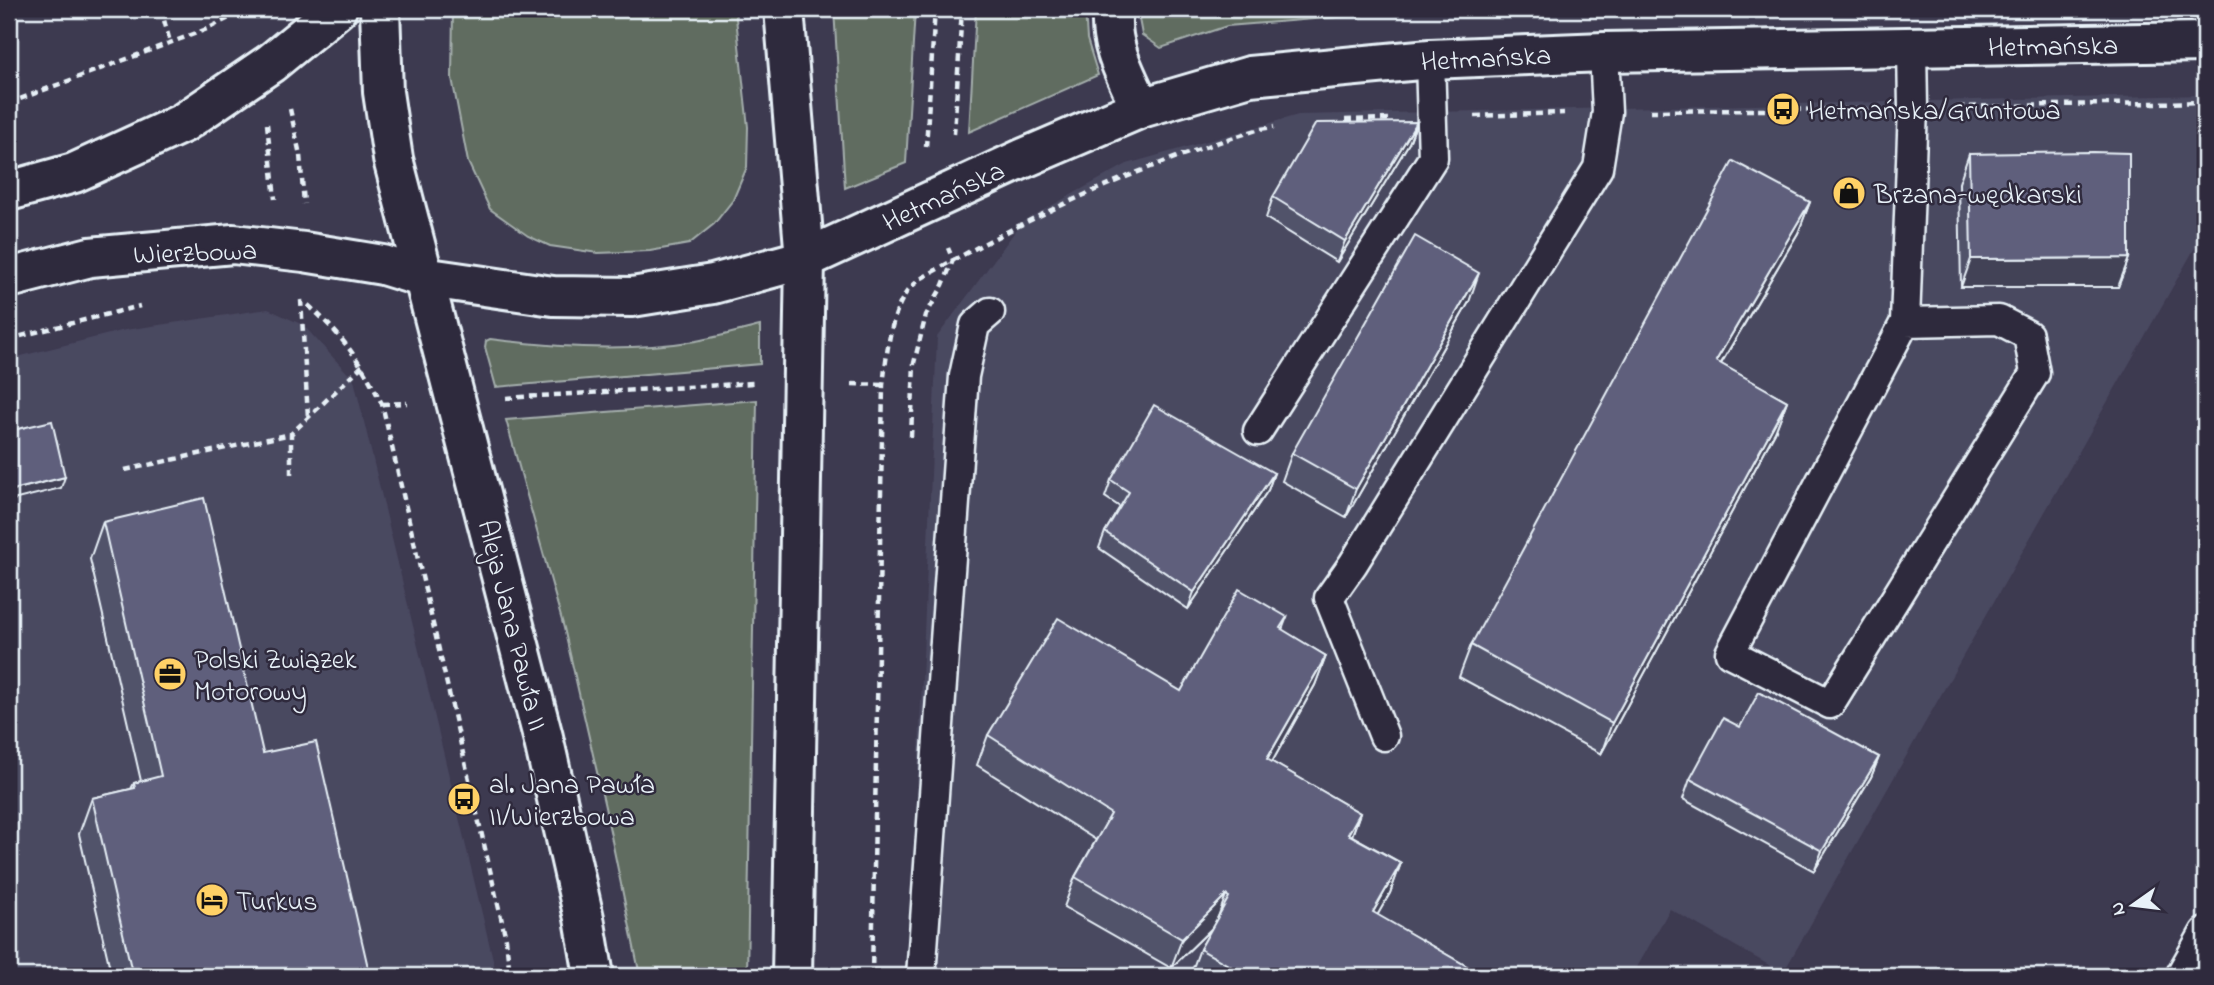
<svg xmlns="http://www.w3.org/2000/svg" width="2214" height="985" font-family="'Indie Flower',sans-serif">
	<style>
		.built { fill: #4a4860 }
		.green { fill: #616c60; stroke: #a4aeac; stroke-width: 2 }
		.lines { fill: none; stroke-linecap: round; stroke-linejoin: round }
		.lane-casing { stroke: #e8f1f8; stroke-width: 33 }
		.secondary-casing { stroke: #e8f1f8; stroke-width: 44 }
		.path { stroke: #e8f1f8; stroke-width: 4.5; stroke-dasharray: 7 5; stroke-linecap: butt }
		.lane { stroke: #2f2a3d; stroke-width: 28 }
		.secondary { stroke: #2f2a3d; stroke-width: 38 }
		.wall { fill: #51526b; stroke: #e8f1f8; stroke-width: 2 }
		.shaded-wall { fill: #424257; stroke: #e8f1f8; stroke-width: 2 }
		.building { fill: #5e5f7c; stroke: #e8f1f8; stroke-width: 2 }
		.labels { text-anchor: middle; stroke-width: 5; stroke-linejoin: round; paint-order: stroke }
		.street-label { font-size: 28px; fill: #e8f1f8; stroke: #2f2a3d }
		.poi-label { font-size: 28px; fill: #e8f1f8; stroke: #2f2a3d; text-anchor: start }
	</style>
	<rect width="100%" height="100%" fill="#3d3a50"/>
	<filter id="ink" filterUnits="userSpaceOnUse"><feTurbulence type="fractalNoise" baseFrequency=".0143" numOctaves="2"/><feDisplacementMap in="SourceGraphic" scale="14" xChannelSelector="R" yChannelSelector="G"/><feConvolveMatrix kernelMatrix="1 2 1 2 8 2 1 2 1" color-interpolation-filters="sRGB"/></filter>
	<g filter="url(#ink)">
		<!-- built -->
		<g class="built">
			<polygon points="2205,95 2205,230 1783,973 1670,909 1632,976 909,976 937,337 1022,222 1127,164 1298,115"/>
			<polygon points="268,309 303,325 354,380 497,976 9,976 9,359 125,330"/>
		</g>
		<!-- green -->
		<g class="green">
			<polygon points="453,9 735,9 748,127 747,167 733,200 714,224 689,244 650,251 598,253 550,246 528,236 490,209 468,162 452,78"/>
			<polygon points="834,9 915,9 906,163 845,188"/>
			<polygon points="976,9 1085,9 1087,39 1098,75 969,132"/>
			<polygon points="1149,9 1361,9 1362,15 1227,26 1161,48 1142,35 1139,19"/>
			<path d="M 760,326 L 760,364 L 496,387 L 485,347 L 486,341 L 490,339 C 558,348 628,352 696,341 C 717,337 739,331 760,326 Z"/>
			<polygon points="757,400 747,976 640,976 605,807 564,628 506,420"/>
		</g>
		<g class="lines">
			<defs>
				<g id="lane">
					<polyline points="1905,322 1999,320 2028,335 2035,373 1830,704 1730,653 1905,322 1913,108 1912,47"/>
					<polyline points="1258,431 1433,158 1430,59"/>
					<polyline points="1384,736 1329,598 1353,564 1598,168 1607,112 1604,52"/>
					<polyline points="921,976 964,376 975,325 990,312"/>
					<polyline points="2180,976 2205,932"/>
				</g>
				<g id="secondary">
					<polyline points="380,9 383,92 393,159 543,737 584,918 594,976"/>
					<polyline points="784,9 805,259 792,976"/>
					<path d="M 1113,9 C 1107,44 1127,77 1141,108"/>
					<polyline points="9,191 74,173 183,123 271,63 337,9"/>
					<polyline points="9,278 90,257 233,244 304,252 383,265 422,277 553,296 632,297 713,284 805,259 1022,159 1141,108 1250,76 1430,59 1604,52 2205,42"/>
				</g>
			</defs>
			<!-- lane casing -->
			<use href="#lane" class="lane-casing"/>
			<!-- secondary casing -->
			<use href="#secondary" class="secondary-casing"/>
			<!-- path -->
			<g class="path">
				<polyline points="161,9 170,42"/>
				<polyline points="9,103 207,29 247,9"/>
				<polyline points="1958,107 2205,102"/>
				<polyline points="290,109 300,155 304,204"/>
				<polyline points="1650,111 1868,109"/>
				<polyline points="1475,116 1564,113"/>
				<polyline points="1345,120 1389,119"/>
				<polyline points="267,124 275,199"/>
				<polyline points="954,134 962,9"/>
				<polyline points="926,147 935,9"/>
				<polyline points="301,300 308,417"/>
				<path d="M 308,305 C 344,337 361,362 382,404 L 506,939 L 510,976"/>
				<polyline points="9,339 140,306"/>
				<polyline points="852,384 883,385"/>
				<polyline points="506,398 753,383"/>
				<polyline points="382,404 407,403"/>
				<polyline points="911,437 914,363 926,315 943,285 953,260 948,248"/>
				<polyline points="125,470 291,434"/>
				<polyline points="291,474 291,434 363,365"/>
				<path d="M 872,976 L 883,385 C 887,355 889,319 906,293 C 910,287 917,282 922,278 C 1029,216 1142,165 1260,129 L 1274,127"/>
			</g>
			<!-- lane -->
			<use href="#lane" class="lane"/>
			<!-- secondary -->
			<use href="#secondary" class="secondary"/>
		</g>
		<!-- wall -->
		<g class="wall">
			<polygon points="1417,122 1409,143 1337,262 1266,218 1273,197"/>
			<polygon points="1969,154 2129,258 2118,287 1961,287 1959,183"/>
			<polygon points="1810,202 1798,233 1721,364 1787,401 1775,432 1601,754 1459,677 1471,645"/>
			<polygon points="1469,302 1346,517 1282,481 1292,453"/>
			<polygon points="1274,473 1268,490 1188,609 1099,548 1105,532 1120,507 1105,497 1111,480"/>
			<polygon points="103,522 263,753 370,976 111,973 79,834 92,798 131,789 134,783 141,781 90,559"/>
			<polygon points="1287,617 1282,630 1326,656 1315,685 1272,762 1360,813 1352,836 1401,863 1390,893 1377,915 1484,976 1190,976 1200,949 1212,928 1171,968 1064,907 1075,877 1096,840 977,765 988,735 1181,691"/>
			<polygon points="1740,727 1879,757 1871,777 1814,871 1683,799 1690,779"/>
		</g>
		<!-- shaded-wall -->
		<g class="shaded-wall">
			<polygon points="1417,122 1409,143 1337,262 1345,241"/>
			<polygon points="1810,202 1798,233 1704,392 1716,361"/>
			<polygon points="2129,258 2118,287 1961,287 1971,259"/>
			<polygon points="1479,273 1469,302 1346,517 1356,489"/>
			<polygon points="1787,401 1775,432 1601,754 1612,723"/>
			<polygon points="1274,473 1268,490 1188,609 1194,592"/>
			<polygon points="65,477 61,488 9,501 9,491"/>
			<polygon points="1326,656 1315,685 1257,789 1267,759"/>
			<polygon points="1879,757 1871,777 1814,871 1822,851"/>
			<polygon points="1360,813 1349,843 1348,834"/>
			<polygon points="1401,863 1390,893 1362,942 1373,912"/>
			<polygon points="1226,895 1215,925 1171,968 1182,939"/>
		</g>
		<!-- building -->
		<g class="building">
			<polygon points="1417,122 1345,241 1273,197 1316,123"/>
			<polygon points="2093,152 2129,153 2129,258 1971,259 1969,154"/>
			<polygon points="1733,161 1810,202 1716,361 1787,401 1612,723 1471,645"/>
			<polygon points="1415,236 1479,273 1356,489 1292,453"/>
			<polygon points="1154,405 1274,473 1194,592 1105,532 1129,492 1111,480"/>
			<polygon points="52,421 65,477 9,491 9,431"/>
			<polygon points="204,498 263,753 316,742 370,976 99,976 131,968 92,798 135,788 134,783 161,776 103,522"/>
			<polygon points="1239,589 1287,617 1280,628 1326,656 1267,759 1360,813 1348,834 1401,863 1373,912 1484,976 1248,976 1200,949 1229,897 1226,895 1182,939 1075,877 1111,814 988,735 1058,618 1181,691"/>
			<polygon points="1759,692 1879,757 1822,851 1690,779 1723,718 1740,727"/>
		</g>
	</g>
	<!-- icons -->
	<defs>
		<symbol id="bus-disc" viewBox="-11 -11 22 22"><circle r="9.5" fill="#ffd166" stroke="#2f2a3d"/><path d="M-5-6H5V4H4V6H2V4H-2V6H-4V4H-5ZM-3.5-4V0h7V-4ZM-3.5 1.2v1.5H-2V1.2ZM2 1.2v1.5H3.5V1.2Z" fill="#111"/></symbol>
		<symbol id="shop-disc" viewBox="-11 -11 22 22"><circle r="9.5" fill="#ffd166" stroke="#2f2a3d"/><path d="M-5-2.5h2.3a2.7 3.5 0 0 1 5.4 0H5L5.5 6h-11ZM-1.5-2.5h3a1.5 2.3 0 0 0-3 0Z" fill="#111"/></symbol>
		<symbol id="office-disc" viewBox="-11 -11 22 22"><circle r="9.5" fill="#ffd166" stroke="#2f2a3d"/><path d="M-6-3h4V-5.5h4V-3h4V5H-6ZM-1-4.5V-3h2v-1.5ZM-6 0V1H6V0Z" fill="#111"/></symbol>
		<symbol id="hotel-disc" viewBox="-11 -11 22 22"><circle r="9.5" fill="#ffd166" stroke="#2f2a3d"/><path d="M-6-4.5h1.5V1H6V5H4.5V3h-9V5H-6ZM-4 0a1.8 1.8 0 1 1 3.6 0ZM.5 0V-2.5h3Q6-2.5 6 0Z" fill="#111"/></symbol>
	</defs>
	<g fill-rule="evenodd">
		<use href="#bus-disc" x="1764" y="90" width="38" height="38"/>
		<use href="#shop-disc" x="1830" y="174" width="38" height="38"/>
		<use href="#office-disc" x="151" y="655" width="38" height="38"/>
		<use href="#bus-disc" x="445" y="780" width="38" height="38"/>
		<use href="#hotel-disc" x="193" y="881" width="38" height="38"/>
	</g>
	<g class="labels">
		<!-- street labels -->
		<g class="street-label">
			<text transform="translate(2053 45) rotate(-1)" y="10">Hetmańska</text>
			<text transform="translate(1486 57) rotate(-3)" y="10">Hetmańska</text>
			<text transform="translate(943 195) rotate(-25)" y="10">Hetmańska</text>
			<text transform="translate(195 251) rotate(-2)" y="10">Wierzbowa</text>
			<text transform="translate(514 625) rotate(76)" y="10">Aleja Jana Pawła II</text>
		</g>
		<!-- poi labels -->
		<g class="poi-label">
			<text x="1808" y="119">Hetmańska/Gruntowa</text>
			<text x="1874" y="203">Brzana-wędkarski</text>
			<text x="194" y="668">Polski Związek<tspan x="194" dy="32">Motorowy</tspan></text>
			<text x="489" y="793">al. Jana Pawła<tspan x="489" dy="32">II/Wierzbowa</tspan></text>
			<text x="236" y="910">Turkus</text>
		</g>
	</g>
	<!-- margin -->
	<rect width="2214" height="985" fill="none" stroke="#2f2a3d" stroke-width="35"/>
	<rect x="18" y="18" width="2179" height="950" fill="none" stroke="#e8f1f8" stroke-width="2.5" filter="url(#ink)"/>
	<!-- north arrow -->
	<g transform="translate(2133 905) rotate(256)" stroke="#2f2a3d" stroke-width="5" paint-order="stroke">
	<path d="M0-5L12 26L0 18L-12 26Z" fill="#e8f1f8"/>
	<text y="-10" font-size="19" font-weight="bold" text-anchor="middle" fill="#e8f1f8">N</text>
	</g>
</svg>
